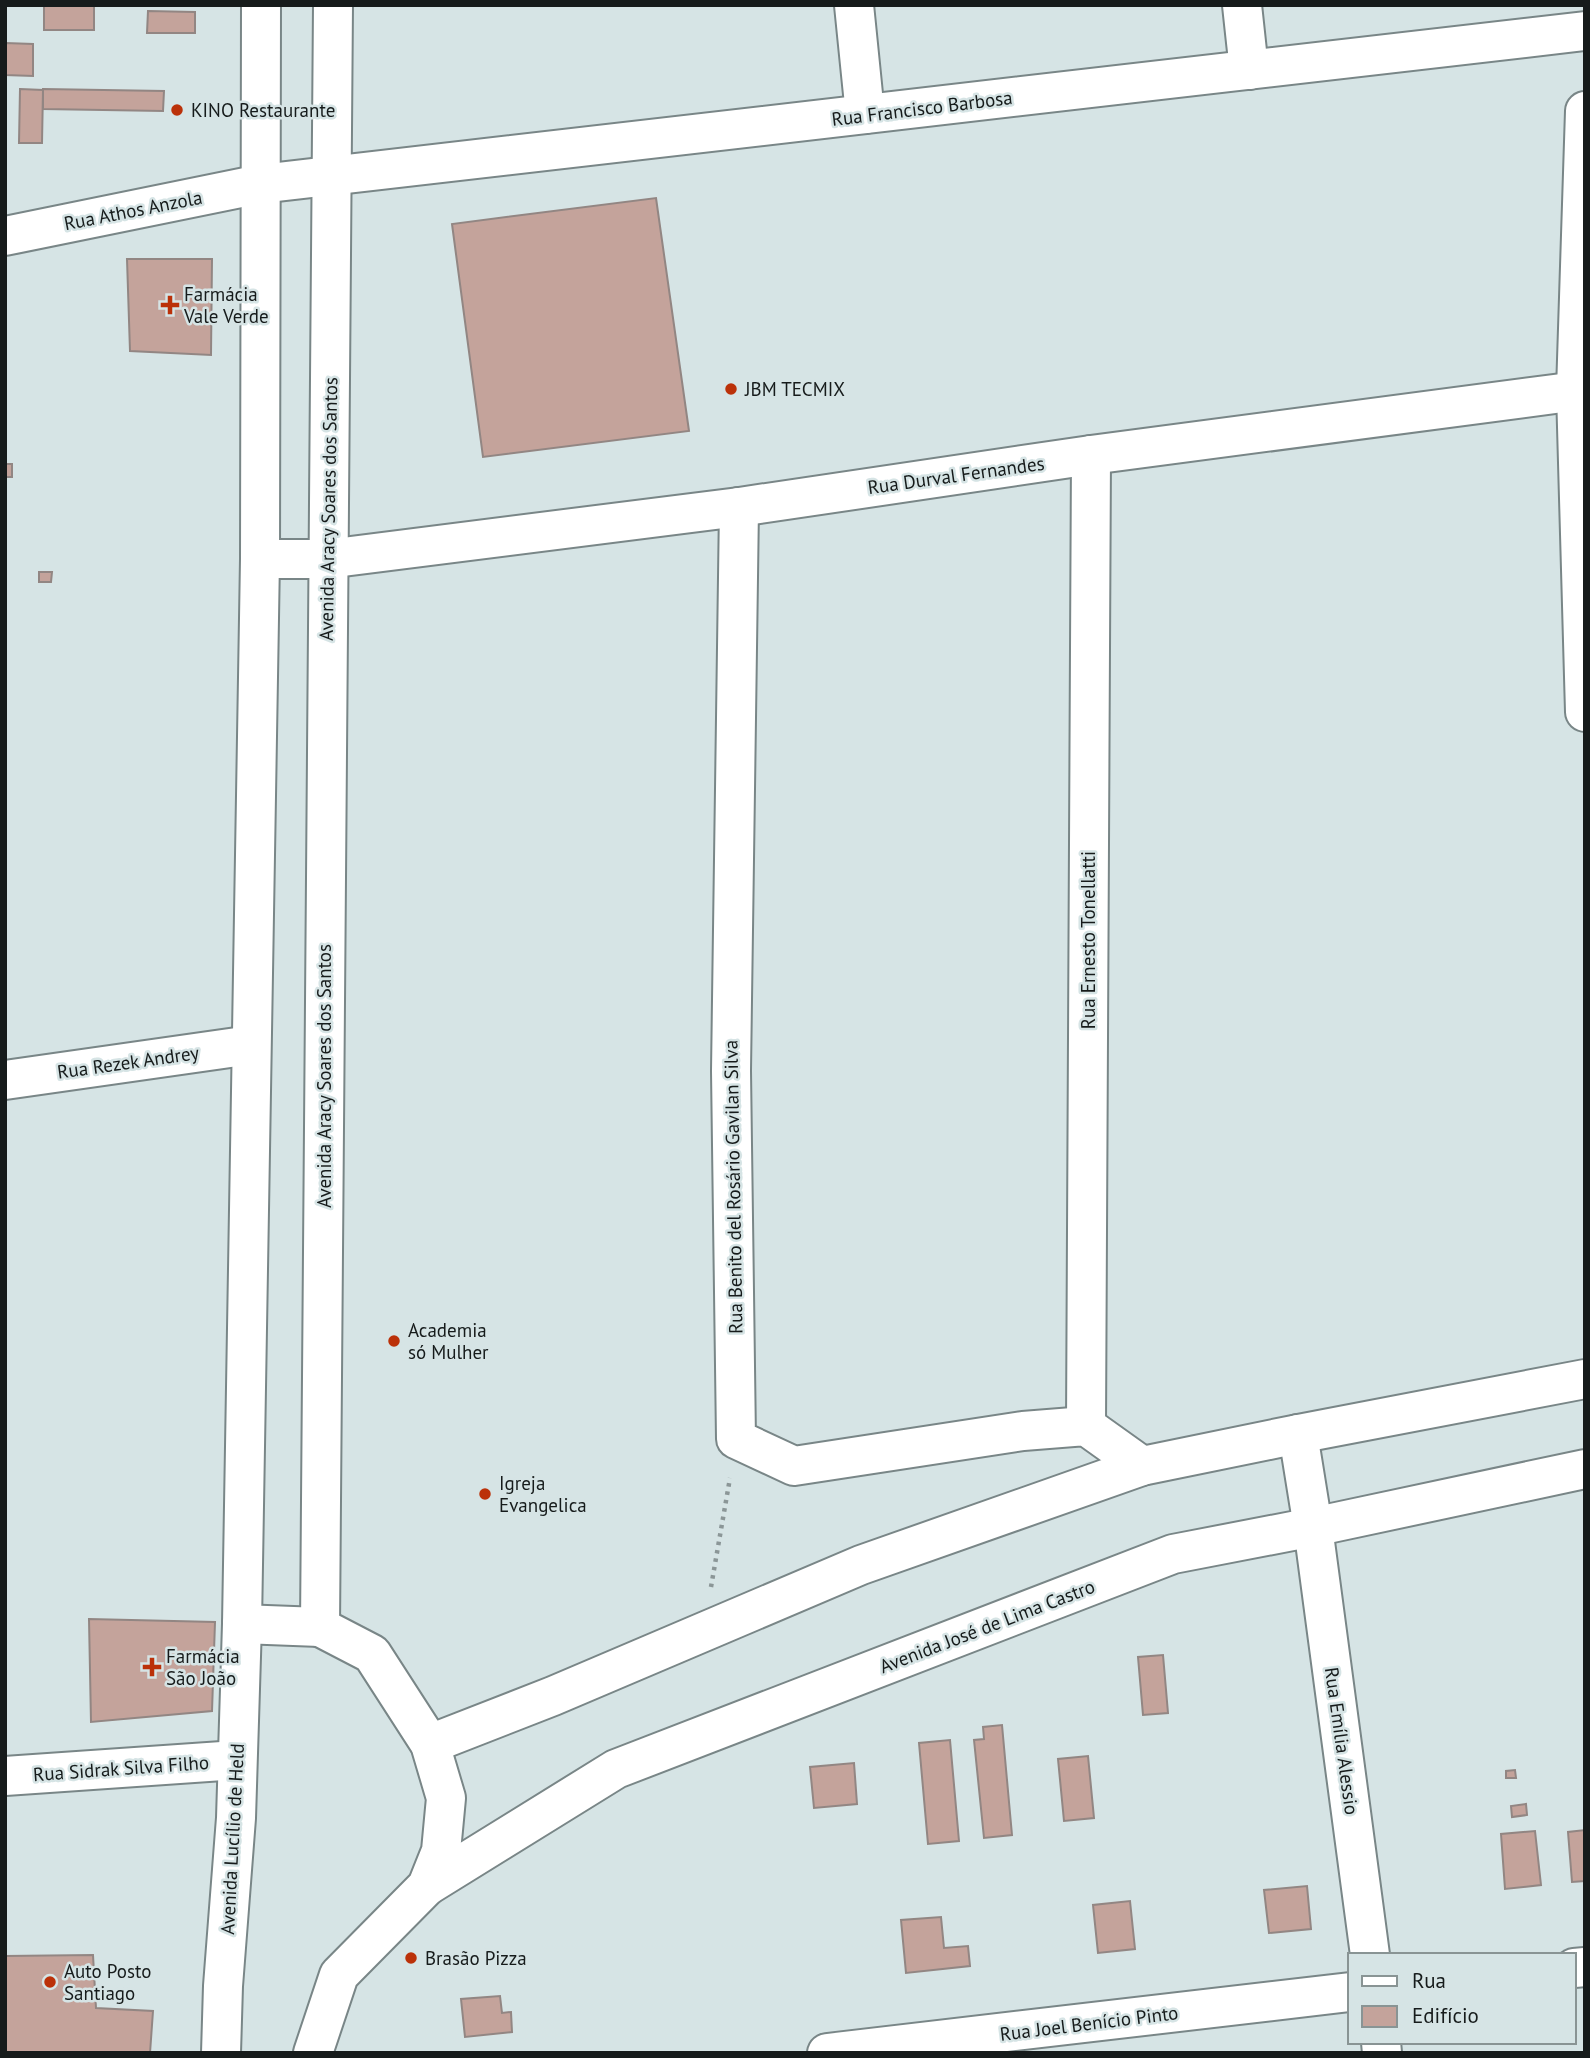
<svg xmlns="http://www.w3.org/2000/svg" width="1590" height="2058" font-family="'PT Sans',sans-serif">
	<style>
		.building { fill: #c4a39b; stroke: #928683; stroke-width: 2 }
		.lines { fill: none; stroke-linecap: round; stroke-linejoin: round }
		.minor-casing { stroke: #798687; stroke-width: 42 }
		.major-casing { stroke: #798687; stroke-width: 42 }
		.path { stroke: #8b9697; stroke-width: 4.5; stroke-dasharray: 3.5 5; stroke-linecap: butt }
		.minor { stroke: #fff; stroke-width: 38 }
		.major { stroke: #fff; stroke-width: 38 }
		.poi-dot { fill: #bb3109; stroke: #d6e4e5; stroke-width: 2.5 }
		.labels { text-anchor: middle; stroke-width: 5; stroke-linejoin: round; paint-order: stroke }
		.street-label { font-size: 19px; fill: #161b1b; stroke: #d6e4e5 }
		.poi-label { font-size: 19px; fill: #161b1b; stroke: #d6e4e5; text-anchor: start }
	</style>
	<rect width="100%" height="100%" fill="#d6e4e5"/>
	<!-- building -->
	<g class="building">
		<rect x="44" y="5" width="50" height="25"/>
		<polygon points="148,11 195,12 195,33 147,33"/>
		<polygon points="5,43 33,44 33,76 5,75"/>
		<polygon points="20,89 43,90 42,143 19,143"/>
		<polygon points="43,89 164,91 163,111 43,109"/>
		<polygon points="656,198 689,431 483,457 452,224"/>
		<polygon points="127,259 212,259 211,355 130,351"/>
		<rect x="5" y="464" width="7" height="13"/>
		<polygon points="39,572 52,572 51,582 39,582"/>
		<polygon points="89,1619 215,1622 212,1711 91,1722"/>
		<polygon points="1163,1655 1168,1713 1143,1715 1138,1657"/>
		<polygon points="1002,1725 1012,1835 984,1838 974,1740 984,1739 983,1727"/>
		<polygon points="950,1740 959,1841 928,1844 919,1743"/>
		<polygon points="1088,1756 1094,1818 1064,1821 1058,1759"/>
		<polygon points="854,1763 857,1804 814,1808 810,1767"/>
		<polygon points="1515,1770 1516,1778 1506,1778 1506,1771"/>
		<polygon points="1526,1804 1527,1815 1512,1817 1511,1806"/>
		<polygon points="1585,1830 1585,1881 1572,1882 1568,1832"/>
		<polygon points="1535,1831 1541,1885 1505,1889 1501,1834"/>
		<polygon points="1307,1886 1311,1929 1269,1933 1264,1890"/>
		<polygon points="1130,1901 1135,1949 1098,1953 1093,1905"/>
		<polygon points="941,1917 944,1948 968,1946 970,1966 906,1973 901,1920"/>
		<polygon points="93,1955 96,2008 153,2011 150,2053 5,2053 5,1956"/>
		<polygon points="500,1996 502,2013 511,2012 512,2032 465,2037 461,1999"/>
	</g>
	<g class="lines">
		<defs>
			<g id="minor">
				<polyline points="854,5 865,114"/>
				<polyline points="1242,5 1249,70"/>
				<polyline points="1585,111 1576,391 1585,712"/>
				<polyline points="5,236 260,184 1585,31"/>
				<polyline points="739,507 731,1071 736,1439 794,1466 1023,1431 1086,1426 1142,1466"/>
				<polyline points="260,559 327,559 739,507 1091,455 1585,390"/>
				<polyline points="5,1080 251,1045"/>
				<polyline points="1086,1426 1091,455"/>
				<polyline points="1298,1434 1313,1527 1370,1955"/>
				<polyline points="430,1744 553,1696 861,1565 1142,1466 1298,1434 1585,1379"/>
				<polyline points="5,1776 237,1760"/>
				<polyline points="427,1886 616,1769 1173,1554 1313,1527 1585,1469"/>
				<polyline points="1574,1968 1585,1967"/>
				<polyline points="1381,2042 1382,2053"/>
				<polyline points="827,2053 1350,1992"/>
			</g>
			<g id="major">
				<polyline points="242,1624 320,1627"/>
				<polyline points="221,2053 223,1986 236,1818 242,1624 260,559 261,5"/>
				<polyline points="313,2053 339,1975 427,1886 441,1851 446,1798 430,1744 372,1654 320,1627 333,5"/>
			</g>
		</defs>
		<!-- minor casing -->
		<use href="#minor" class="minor-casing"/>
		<!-- major casing -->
		<use href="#major" class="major-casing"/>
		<!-- path -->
		<polyline class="path" points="711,1587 730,1478"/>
		<!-- minor -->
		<use href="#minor" class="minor"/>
		<!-- major -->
		<use href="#major" class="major"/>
	</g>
	<!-- markers -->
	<g class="poi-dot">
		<circle cx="177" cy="110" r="7"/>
		<path d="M166.5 294.5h7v7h7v7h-7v7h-7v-7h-7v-7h7z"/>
		<circle cx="731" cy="389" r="7"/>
		<circle cx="394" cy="1341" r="7"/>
		<circle cx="485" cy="1494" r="7"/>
		<path d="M148.5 1656.5h7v7h7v7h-7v7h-7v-7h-7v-7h7z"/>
		<circle cx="411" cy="1958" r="7"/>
		<circle cx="50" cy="1982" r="7"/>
	</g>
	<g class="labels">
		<!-- street labels -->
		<g class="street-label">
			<text transform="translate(922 108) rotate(-7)" y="7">Rua Francisco Barbosa</text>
			<text transform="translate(133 210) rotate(-11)" y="7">Rua Athos Anzola</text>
			<text transform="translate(956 475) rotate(-8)" y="7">Rua Durval Fernandes</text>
			<text transform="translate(328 509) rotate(-89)" y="7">Avenida Aracy Soares dos Santos</text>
			<text transform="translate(1088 940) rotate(-90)" y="7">Rua Ernesto Tonellatti</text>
			<text transform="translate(128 1062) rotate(-8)" y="7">Rua Rezek Andrey</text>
			<text transform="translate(324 1076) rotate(-90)" y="7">Avenida Aracy Soares dos Santos</text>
			<text transform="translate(733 1187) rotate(-91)" y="7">Rua Benito del Rosário Gavilan Silva</text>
			<text transform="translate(987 1626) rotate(-21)" y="7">Avenida José de Lima Castro</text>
			<text transform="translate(1342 1741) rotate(82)" y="7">Rua Emília Alessio</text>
			<text transform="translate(121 1768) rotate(-4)" y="7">Rua Sidrak Silva Filho</text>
			<text transform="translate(232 1839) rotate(-87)" y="7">Avenida Lucílio de Held</text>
			<text transform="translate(1089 2023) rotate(-7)" y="7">Rua Joel Benício Pinto</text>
		</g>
		<!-- poi labels -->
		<g class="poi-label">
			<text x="191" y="117">KINO Restaurante</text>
			<text x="184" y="301">Farmácia<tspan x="184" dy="22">Vale Verde</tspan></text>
			<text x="745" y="396">JBM TECMIX</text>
			<text x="408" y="1337">Academia<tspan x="408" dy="22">só Mulher</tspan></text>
			<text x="499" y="1490">Igreja<tspan x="499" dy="22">Evangelica</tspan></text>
			<text x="166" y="1663">Farmácia<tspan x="166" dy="22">São João</tspan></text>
			<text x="425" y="1965">Brasão Pizza</text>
			<text x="64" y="1978">Auto Posto<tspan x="64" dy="22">Santiago</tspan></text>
		</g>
	</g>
	<!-- border -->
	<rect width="1590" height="2058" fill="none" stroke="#161b1b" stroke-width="14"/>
	<!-- legend -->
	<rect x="1348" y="1953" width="228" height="91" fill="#d6e4e5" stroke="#899494" stroke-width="2"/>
	<rect x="1362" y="1976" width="35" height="10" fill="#ffffff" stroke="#899494" stroke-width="2"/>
	<text x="1412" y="1988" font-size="21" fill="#161b1b">Rua</text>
	<rect x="1362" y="2006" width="35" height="21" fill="#c4a39b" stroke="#899494" stroke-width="2"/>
	<text x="1412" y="2023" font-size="21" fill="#161b1b">Edifício</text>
</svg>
